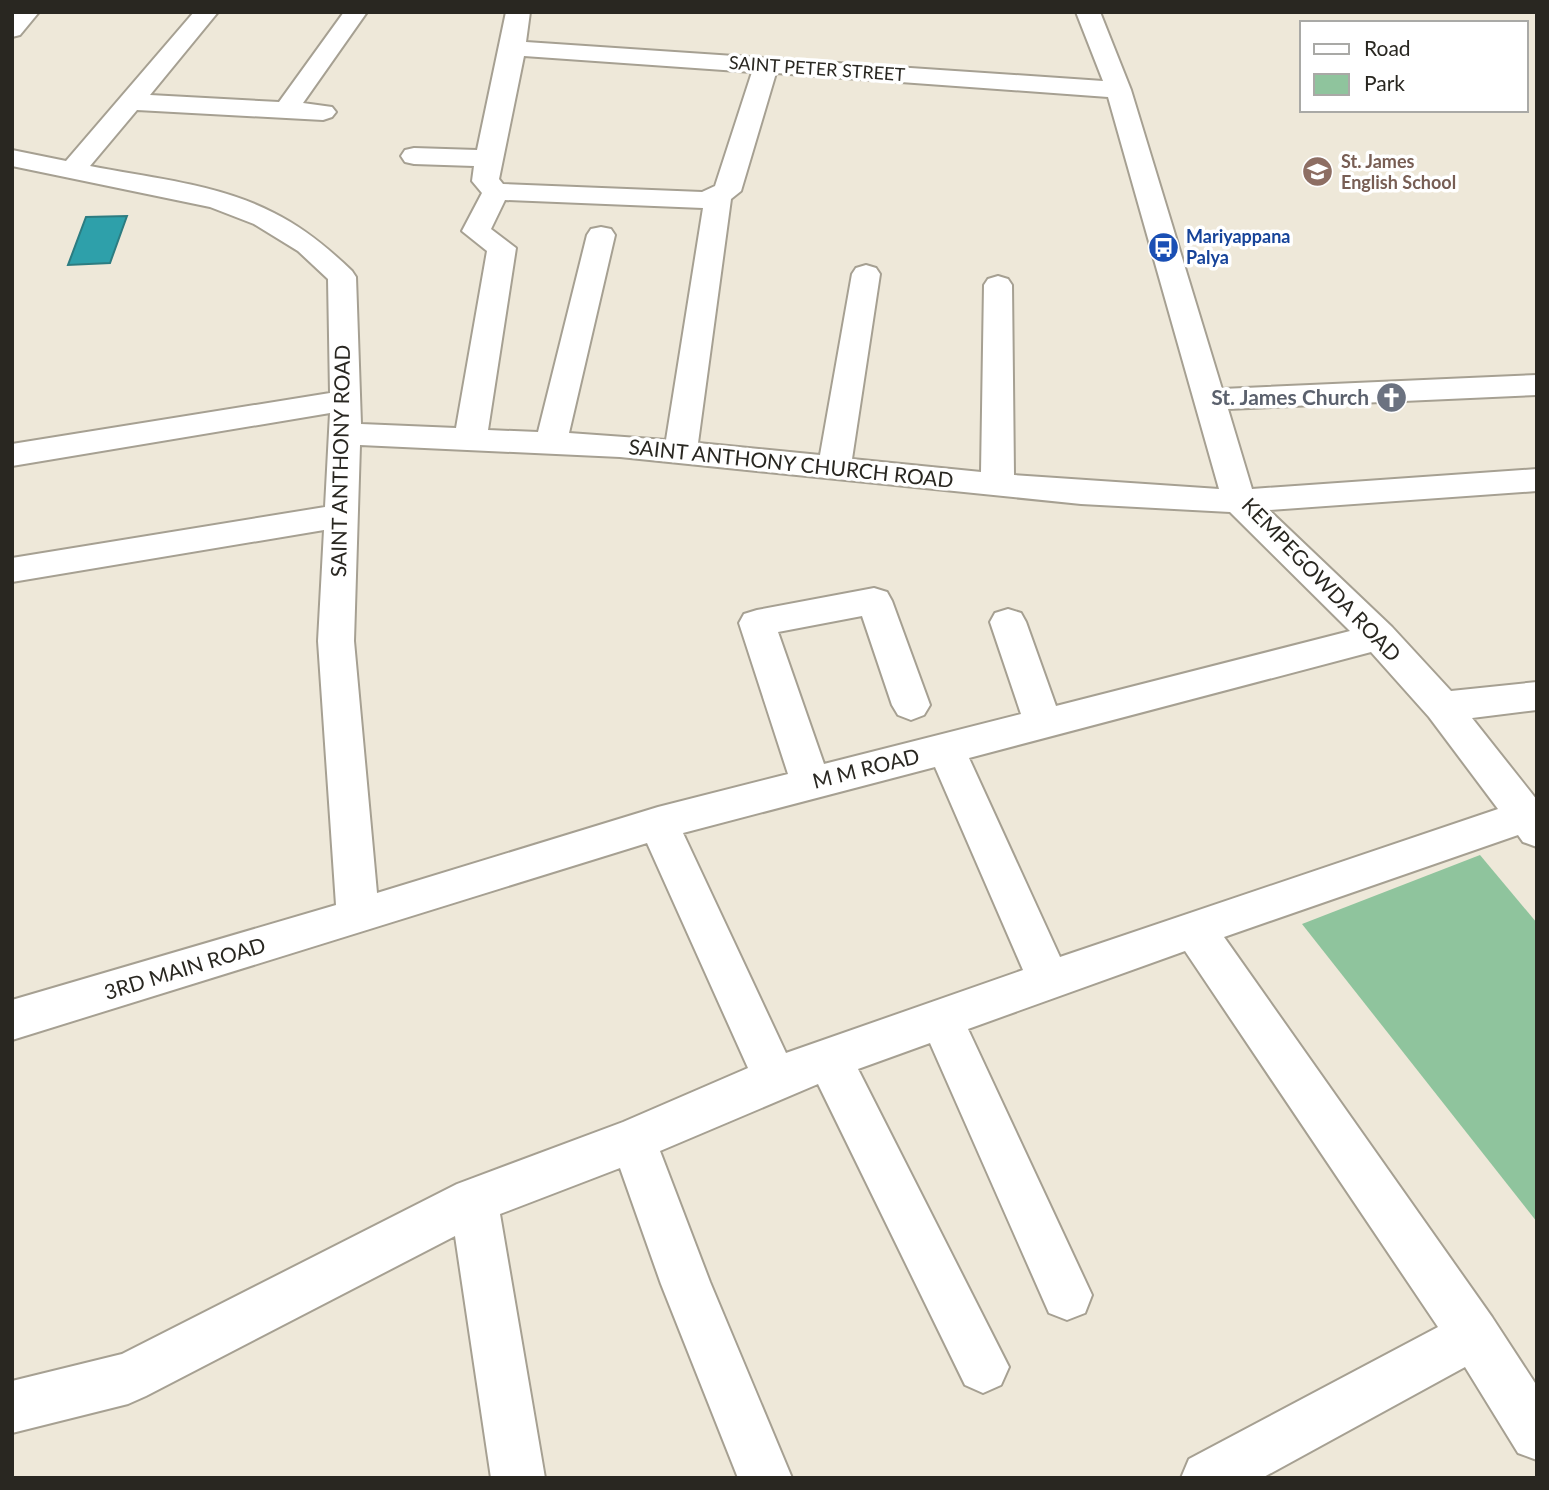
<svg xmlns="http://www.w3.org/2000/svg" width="1549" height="1490" font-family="Lato,sans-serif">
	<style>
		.green { fill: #8fc49d }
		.water { fill: #2ea0aa; stroke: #2c7c81; stroke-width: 2 }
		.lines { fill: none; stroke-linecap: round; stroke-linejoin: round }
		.minor-casing { stroke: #a6a092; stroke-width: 4 }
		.minor { fill: #fff; fill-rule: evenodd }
		.labels { text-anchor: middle; stroke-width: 7; stroke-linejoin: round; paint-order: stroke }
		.far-street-label { font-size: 18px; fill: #292721; stroke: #fff }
		.far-education-label { font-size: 18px; font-weight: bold; fill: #785e54; stroke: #fff; text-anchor: start }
		.far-transit-label { font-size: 18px; font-weight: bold; fill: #164399; stroke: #fff; text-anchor: start }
		.worship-label { font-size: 21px; font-weight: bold; fill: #5b616d; stroke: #fff; text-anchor: end }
		.street-label { font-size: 21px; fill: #292721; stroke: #fff }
	</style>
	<rect width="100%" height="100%" fill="#eee8d9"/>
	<!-- green -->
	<polygon class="green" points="1480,855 1537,923 1537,1222 1302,924"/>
	<!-- water -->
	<polygon class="water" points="127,216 110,263 68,265 86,217"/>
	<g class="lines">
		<defs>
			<g id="minor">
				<polygon points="15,12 39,12 20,35 12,37 12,15"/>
				<path d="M 194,12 L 218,12 L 150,95 L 279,102 L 344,12 L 367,12 L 303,103 L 332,107 L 336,112 L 332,117 L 323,120 L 137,110 L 90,166 C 151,178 219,184 274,213 C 304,228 328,248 352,271 L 356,277 L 361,424 L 456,428 L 487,251 L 462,231 L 482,193 L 472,181 L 474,166 L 414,164 L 405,162 L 401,156 L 405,150 L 414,148 L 477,150 L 506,12 L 530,12 L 526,42 L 1103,81 L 1076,12 L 1100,12 L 1131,90 L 1222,389 L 1537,375 L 1537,395 L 1228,409 L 1252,489 L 1537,469 L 1537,491 L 1269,510 L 1392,627 L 1451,691 L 1537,682 L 1537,710 L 1472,718 L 1537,800 L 1537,847 L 1523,842 L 1518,835 L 1224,937 L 1492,1317 L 1537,1386 L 1537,1460 L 1518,1453 L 1465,1367 L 1262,1478 L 1181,1478 L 1189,1459 L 1438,1327 L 1185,951 L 968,1029 L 1092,1295 L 1085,1313 L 1067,1320 L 1049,1313 L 930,1043 L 858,1069 L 1009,1367 L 1001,1385 L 983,1393 L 965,1385 L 818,1084 L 660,1151 L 710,1282 L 792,1478 L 738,1478 L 661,1284 L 620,1168 L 500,1214 L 545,1478 L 491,1478 L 455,1236 L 146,1396 L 128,1404 L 12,1433 L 12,1381 L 122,1354 L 457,1184 L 623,1122 L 748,1068 L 647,843 L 12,1040 L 12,1000 L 336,905 L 318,641 L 324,530 L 12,582 L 12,558 L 325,507 L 330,413 L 12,466 L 12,444 L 330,393 L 328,279 L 298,251 L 254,224 L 210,207 L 12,166 L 12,150 L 66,161 ZM 524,56 L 752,72 L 715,186 L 702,192 L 503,184 L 499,179 ZM 776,73 L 1108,97 L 1219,489 L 1014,475 L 1012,285 L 1008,279 L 998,276 L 988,279 L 984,285 L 981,472 L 852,459 L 880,274 L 876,268 L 866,265 L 856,268 L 852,274 L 820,455 L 698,443 L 731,199 L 741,191 ZM 505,200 L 703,208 L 666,440 L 569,433 L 615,235 L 611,229 L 601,227 L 591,229 L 587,235 L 538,432 L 488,430 L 516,248 L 491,229 ZM 360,445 L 620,457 L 1081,504 L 1230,512 L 1350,631 L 1056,706 L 1026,622 L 1021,613 L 1008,609 L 995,613 L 990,622 L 1021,714 L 824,764 L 778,632 L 862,616 L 892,705 L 898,715 L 911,720 L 924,715 L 930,705 L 892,601 L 887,592 L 874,588 L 757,610 L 744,614 L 739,623 L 788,774 L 658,807 L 377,893 L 354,641 ZM 1371,652 L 1429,717 L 1498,809 L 1060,957 L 969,758 ZM 935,767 L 1023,970 L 786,1053 L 683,833 Z"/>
			</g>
		</defs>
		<!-- minor casing -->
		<use href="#minor" class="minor-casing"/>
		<!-- minor -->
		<use href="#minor" class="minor"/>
	</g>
	<!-- icons -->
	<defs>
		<symbol id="school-disc" viewBox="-11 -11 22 22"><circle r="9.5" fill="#8d6e63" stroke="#fff"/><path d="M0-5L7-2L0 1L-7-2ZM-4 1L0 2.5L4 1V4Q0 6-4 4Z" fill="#fff"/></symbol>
		<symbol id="bus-disc" viewBox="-11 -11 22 22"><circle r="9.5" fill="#1a4fb4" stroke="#fff"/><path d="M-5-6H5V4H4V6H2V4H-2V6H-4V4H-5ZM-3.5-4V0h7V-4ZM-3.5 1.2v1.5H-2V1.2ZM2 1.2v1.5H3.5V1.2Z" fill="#fff"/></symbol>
		<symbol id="church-disc" viewBox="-11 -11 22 22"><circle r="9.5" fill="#6b7280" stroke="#fff"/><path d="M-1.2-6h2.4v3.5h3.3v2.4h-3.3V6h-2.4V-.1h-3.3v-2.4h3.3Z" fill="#fff"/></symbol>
	</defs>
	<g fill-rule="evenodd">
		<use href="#school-disc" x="1300" y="154" width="35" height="35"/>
		<use href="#bus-disc" x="1146" y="230" width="35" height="35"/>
		<use href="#church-disc" x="1374" y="380" width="35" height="35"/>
	</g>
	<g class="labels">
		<!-- far-street labels -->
		<g class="far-street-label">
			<text transform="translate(817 69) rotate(4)" y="6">SAINT PETER STREET</text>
		</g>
		<!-- far-education labels -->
		<g class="far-education-label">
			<text x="1341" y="168">St. James<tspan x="1341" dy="21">English School</tspan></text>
		</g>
		<!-- far-transit labels -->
		<g class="far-transit-label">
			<text x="1186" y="243">Mariyappana<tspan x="1186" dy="21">Palya</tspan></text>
		</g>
		<!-- worship labels -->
		<g class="worship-label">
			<text x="1369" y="405">St. James Church</text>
		</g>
		<!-- street labels -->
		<g class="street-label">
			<text transform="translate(341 461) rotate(-89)" y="7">SAINT ANTHONY ROAD</text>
			<text transform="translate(791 464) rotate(6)" y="7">SAINT ANTHONY CHURCH ROAD</text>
			<text transform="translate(1321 580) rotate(46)" y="7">KEMPEGOWDA ROAD</text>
			<text transform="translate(866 769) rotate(-14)" y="7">M M ROAD</text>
			<text transform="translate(185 969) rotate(-17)" y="7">3RD MAIN ROAD</text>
		</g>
	</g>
	<!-- border -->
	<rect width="1549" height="1490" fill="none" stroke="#292721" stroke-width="28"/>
	<!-- legend -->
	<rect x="1300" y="21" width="228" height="91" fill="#ffffff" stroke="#a9a9a6" stroke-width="2"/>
	<rect x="1314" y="44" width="35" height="10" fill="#ffffff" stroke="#a9a9a6" stroke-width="2"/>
	<text x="1364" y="56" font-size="21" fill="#292721">Road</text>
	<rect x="1314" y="74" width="35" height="21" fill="#8fc49d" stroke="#a9a9a6" stroke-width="2"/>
	<text x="1364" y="91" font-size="21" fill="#292721">Park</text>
</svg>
